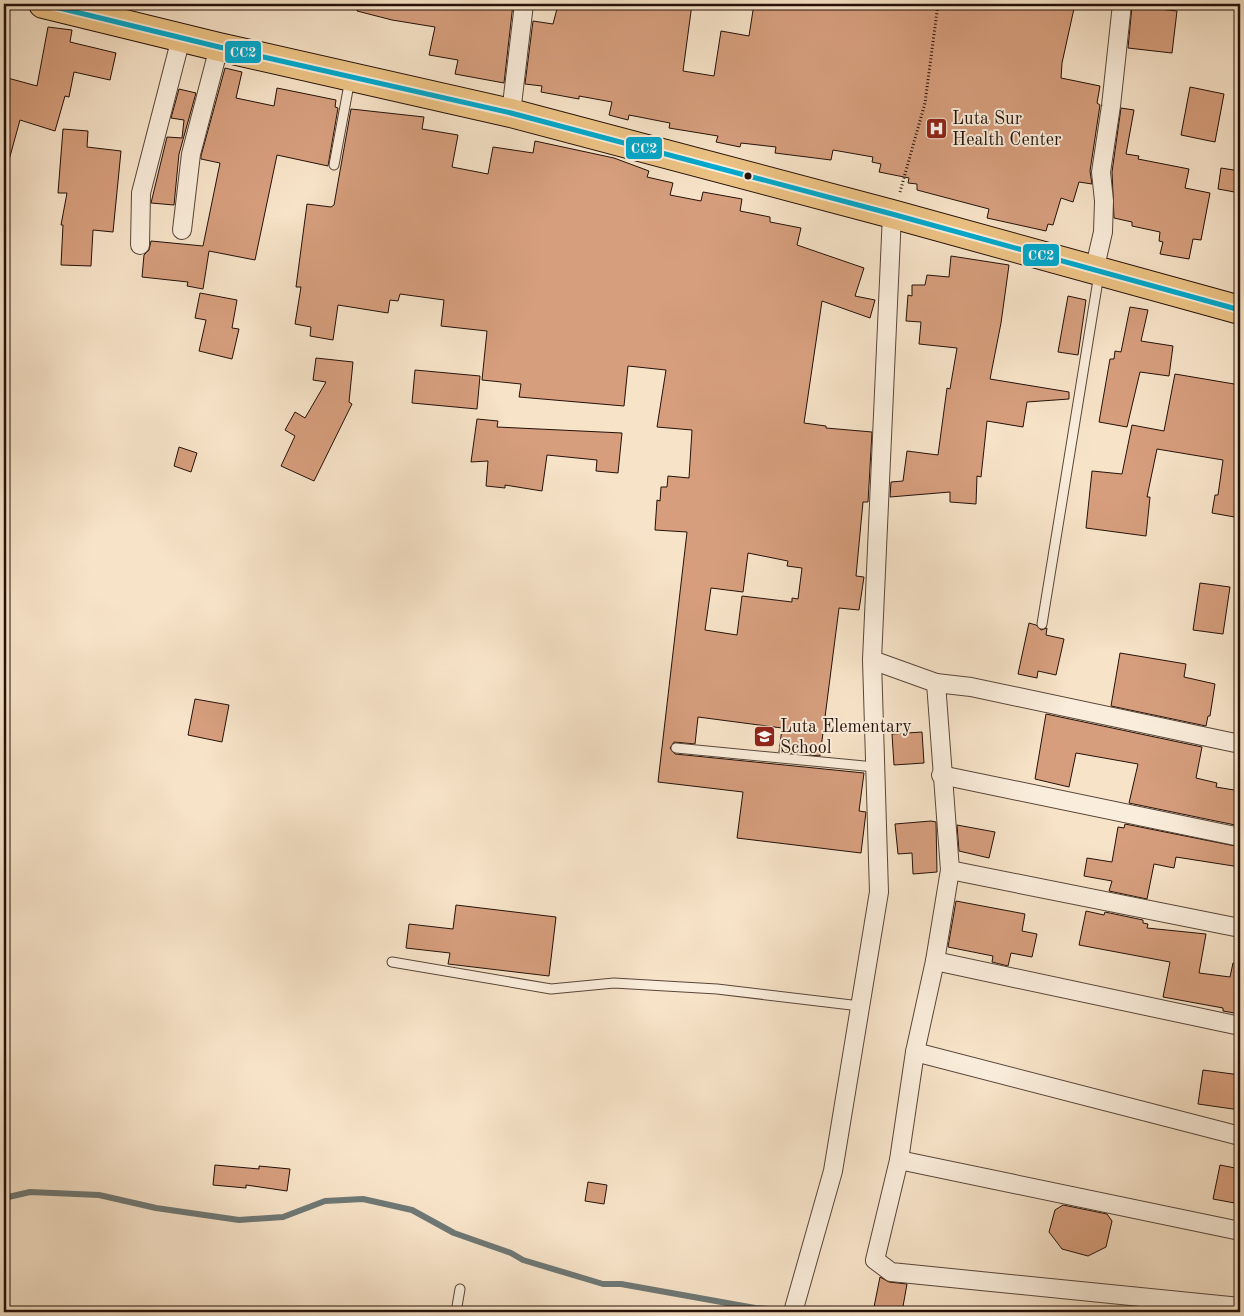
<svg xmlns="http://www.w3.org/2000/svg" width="1244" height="1316" font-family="'Old Standard TT',serif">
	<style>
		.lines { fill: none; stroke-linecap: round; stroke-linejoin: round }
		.stream { stroke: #6e7875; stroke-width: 6 }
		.building { fill: #d69e7d; stroke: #241109; fill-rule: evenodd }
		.lane-casing { stroke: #594639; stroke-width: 11 }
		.street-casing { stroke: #594639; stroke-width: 20 }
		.highway-casing { stroke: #241109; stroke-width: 30 }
		.path { stroke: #241109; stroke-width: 3; stroke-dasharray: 1 2.5; stroke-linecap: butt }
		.lane { stroke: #faeddb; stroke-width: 9 }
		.street { stroke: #faeddb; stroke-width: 18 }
		.highway { stroke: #ecc284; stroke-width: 28 }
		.bus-1-casing { stroke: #faeddb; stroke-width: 9 }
		.bus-1 { stroke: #00a9ce; stroke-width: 5 }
		.bus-dot { fill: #241109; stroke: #faeddb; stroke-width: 2 }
		.labels { text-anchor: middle; stroke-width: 4; stroke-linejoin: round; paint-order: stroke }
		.poi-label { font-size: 18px; fill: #241109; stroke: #faeddb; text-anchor: start }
		.line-badge { stroke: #faeddb; stroke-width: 2 }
		.badge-label { font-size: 14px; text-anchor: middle; font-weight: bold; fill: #fff }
	</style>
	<rect width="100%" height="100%" fill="#f7e3c8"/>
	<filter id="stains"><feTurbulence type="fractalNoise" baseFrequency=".004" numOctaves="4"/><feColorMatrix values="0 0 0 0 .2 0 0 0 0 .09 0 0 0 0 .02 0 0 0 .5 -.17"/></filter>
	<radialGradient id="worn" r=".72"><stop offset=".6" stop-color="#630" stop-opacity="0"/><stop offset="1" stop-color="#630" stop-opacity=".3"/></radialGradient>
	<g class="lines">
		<!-- stream -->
		<polyline class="stream" points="4,1198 30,1192 99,1195 156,1208 239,1220 283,1217 325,1201 363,1199 412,1210 454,1233 511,1253 523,1260 603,1284 621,1284 755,1308 806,1312"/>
	</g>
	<!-- building -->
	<g class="building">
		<polygon points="358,4 513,4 504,83 455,74 458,60 429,55 435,27 392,20 357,11"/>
		<polygon points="561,4 692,4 683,71 714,76 721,31 749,36 754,4 1075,4 1062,63 1061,78 1100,86 1097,103 1100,105 1090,171 1092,184 1079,182 1073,202 1061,198 1053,225 1048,224 1046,231 987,218 989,209 917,190 917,184 908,183 909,178 879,172 881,164 872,162 873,157 833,150 831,160 775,153 776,147 741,143 740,147 716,142 718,136 669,128 670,123 629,115 628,120 609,115 612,102 579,96 579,99 541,92 542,86 525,84 533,21 553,24 558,5"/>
		<polygon points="1132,6 1177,11 1172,53 1128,48"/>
		<polygon points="48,27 72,30 70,42 116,53 110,80 74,72 69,97 65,96 55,131 20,120 9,160 4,160 4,77 37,86"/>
		<polygon points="225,68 242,72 236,98 274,106 277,88 336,100 335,107 338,108 328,166 277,155 255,260 209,251 203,289 187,286 188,282 142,277 144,255 149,250 151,241 203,246 220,163 201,159 201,156"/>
		<polygon points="1190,87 1224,94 1215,142 1181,135"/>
		<polygon points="179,89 196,93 179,154 174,205 151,203 167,137 182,138 184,120 171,118"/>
		<polygon points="1121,108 1134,110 1126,154 1139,156 1138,159 1189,169 1185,188 1210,193 1201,240 1193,239 1189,259 1160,254 1163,242 1159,241 1160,232 1132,226 1132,222 1114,218 1112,172"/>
		<path d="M 351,109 L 424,117 L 422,129 L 458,135 L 452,167 L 488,174 L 493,147 L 533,153 L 535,141 L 614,158 L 649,171 L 647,177 L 673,183 L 670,195 L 701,201 L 703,192 L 742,199 L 740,211 L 770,217 L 770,222 L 801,228 L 797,245 L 864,268 L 855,296 L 875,300 L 870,318 L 822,301 L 804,423 L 826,426 L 826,428 L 872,432 L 868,502 L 863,502 L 856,576 L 864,577 L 859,610 L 839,608 L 820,756 L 779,752 L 782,728 L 698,717 L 695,744 L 674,742 L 670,748 L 675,754 L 864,773 L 859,811 L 866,812 L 861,853 L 737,838 L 743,792 L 658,782 L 687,532 L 655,530 L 657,500 L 660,501 L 661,487 L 667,487 L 668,476 L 689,478 L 692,430 L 657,427 L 666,370 L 628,366 L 624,406 L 519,397 L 521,384 L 482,380 L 487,331 L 441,326 L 444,300 L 400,294 L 398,301 L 390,300 L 388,313 L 338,305 L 333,340 L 310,336 L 311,327 L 295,324 L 301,287 L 296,287 L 307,204 L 331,207 L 334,205 ZM 748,553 L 788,561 L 787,566 L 802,568 L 798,599 L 792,598 L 792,602 L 742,596 L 737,635 L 705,630 L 711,588 L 743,592 Z"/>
		<polygon points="63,129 88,131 87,147 121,151 113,232 93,230 91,266 61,265 63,225 61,225 67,193 58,193"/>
		<polygon points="1221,168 1240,171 1240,193 1218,189"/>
		<polygon points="951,256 1009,265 1001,323 990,379 1069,392 1069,399 1027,402 1023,427 987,421 981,477 977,476 976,504 950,502 950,492 890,497 891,482 903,481 907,451 938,455 947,388 950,389 957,348 919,344 921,322 906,321 908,295 912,296 912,285 925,285 927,275 949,277"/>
		<polygon points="200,293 237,300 232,328 239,329 232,359 199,351 206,320 195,318"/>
		<polygon points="1068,296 1086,300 1078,355 1058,352"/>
		<polygon points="1130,307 1148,310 1141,341 1173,346 1169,376 1140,372 1127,427 1099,422 1110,359 1114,359 1115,351 1121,352"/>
		<polygon points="316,358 353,362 349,402 352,404 314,481 281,466 295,436 285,430 295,412 305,418 326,382 313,380"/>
		<polygon points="415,370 480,376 477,409 412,403"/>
		<polygon points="1175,374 1240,385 1240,518 1212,513 1215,495 1218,495 1223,460 1157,449 1147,497 1150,497 1146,536 1086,528 1092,471 1122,474 1132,425 1164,431"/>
		<polygon points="477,419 498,421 497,427 622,433 618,473 596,471 597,460 547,455 542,491 505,485 505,488 486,486 488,461 471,462"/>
		<polygon points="179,447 197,453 191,472 174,466"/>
		<polygon points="1200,583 1230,587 1223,634 1193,630"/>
		<polygon points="1029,623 1036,625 1041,630 1047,628 1046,635 1064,639 1056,675 1038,671 1037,678 1018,674"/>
		<polygon points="1120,653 1186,664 1184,677 1215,684 1210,716 1208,716 1206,726 1111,706"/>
		<polygon points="195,699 229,705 222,742 188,735"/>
		<polygon points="1046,714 1202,747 1196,778 1217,783 1216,787 1240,791 1240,826 1129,803 1138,764 1076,753 1069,787 1035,779"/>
		<polygon points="922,732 924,763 894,765 892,734"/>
		<polygon points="931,821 936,822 937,872 913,874 912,853 898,854 895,824"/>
		<polygon points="1125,824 1240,847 1240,867 1176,857 1174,868 1154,864 1147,899 1109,891 1112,881 1084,876 1087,858 1112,862 1118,827 1124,828"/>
		<polygon points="957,825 995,832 989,858 959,851"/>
		<polygon points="956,901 1025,914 1022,931 1037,934 1032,957 1011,953 1008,966 992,962 993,956 948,947"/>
		<polygon points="456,905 556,917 549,976 448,964 450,953 406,948 409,924 453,929"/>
		<polygon points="1086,911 1104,915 1105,912 1143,920 1143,923 1148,924 1147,928 1206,934 1199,973 1230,977 1233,963 1240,964 1240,1014 1223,1011 1223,1008 1163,997 1170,962 1079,945"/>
		<polygon points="1203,1070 1240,1075 1240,1110 1198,1104"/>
		<polygon points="215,1165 259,1169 259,1166 290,1169 287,1191 246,1185 246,1188 213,1185"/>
		<polygon points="1220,1165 1240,1169 1240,1204 1213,1199"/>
		<polygon points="588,1182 607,1185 604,1204 585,1201"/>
		<polygon points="1063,1205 1107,1214 1112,1221 1106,1247 1088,1256 1062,1249 1049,1232 1055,1210"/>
		<polygon points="880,1277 889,1282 907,1284 902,1312 873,1312"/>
	</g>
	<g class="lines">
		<defs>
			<g id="lane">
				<polyline points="334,165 350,79"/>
				<polyline points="1042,624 1099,274"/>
				<polyline points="676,748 875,767"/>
				<polyline points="392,962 551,989 614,983 717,989 860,1006"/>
				<polyline points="456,1312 460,1289"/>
			</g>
			<g id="street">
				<polyline points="511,113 524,4"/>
				<polyline points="182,230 191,154 219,47"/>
				<polyline points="140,245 141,193 181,38"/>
				<polyline points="1094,271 1103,232 1104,201 1101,172 1111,106 1122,4"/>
				<polyline points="872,660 936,683"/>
				<polyline points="1240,744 971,687 936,683 950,870 935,961 915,1052 899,1160 875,1260 891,1272 1240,1307"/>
				<polyline points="941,775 1240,837"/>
				<polyline points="950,870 1240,928"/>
				<polyline points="935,961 1240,1026"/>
				<polyline points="915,1052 1240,1136"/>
				<polyline points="899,1160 1240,1231"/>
				<polyline points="793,1312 833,1171 879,892 872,660 892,214"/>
			</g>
			<polyline id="highway" points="43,4 219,47 511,113 892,214 1240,310"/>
		</defs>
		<!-- lane casing -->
		<use href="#lane" class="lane-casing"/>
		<!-- street casing -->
		<use href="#street" class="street-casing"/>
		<!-- highway casing -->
		<use href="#highway" class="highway-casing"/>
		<!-- path -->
		<polyline class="path" points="900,192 925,103 938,4"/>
		<!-- lane -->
		<use href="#lane" class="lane"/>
		<!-- street -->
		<use href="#street" class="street"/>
		<!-- highway -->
		<use href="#highway" class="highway"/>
		<defs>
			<polyline id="bus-1" points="43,4 219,47 511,113 892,214 1240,310"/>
		</defs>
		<!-- bus-1 casing -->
		<use href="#bus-1" class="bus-1-casing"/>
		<!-- bus-1 -->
		<use href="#bus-1" class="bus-1"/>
	</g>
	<!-- icons -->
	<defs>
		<symbol id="hospital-square" viewBox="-11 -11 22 22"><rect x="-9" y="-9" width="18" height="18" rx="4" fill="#8f2418" stroke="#faeddb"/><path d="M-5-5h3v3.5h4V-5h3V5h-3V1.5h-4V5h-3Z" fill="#fff"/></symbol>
		<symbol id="school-square" viewBox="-11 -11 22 22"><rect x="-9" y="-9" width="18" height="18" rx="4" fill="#8f2418" stroke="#faeddb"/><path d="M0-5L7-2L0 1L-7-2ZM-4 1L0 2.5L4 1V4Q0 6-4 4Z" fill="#fff"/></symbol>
	</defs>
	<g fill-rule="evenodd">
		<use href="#hospital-square" x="924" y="116" width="25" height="25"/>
		<use href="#school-square" x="752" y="724" width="25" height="25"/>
	</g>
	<!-- markers -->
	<circle class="bus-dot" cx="748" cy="176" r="4.5"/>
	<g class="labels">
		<!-- poi labels -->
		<g class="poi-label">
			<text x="952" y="124">Luta Sur<tspan x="952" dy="21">Health Center</tspan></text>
			<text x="780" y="732">Luta Elementary<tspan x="780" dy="21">School</tspan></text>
		</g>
	</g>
	<g class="line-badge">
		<rect x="224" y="40" width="38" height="24" rx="5" fill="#00a9ce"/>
		<rect x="625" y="136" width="38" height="24" rx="5" fill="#00a9ce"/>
		<rect x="1022" y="243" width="38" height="24" rx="5" fill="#00a9ce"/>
	</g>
	<g class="badge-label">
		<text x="243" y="57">CC2</text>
		<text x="644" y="153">CC2</text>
		<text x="1041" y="260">CC2</text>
	</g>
	<!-- margin -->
	<rect width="1244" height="1316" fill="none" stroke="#f7e3c8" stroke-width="20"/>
	<rect x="5" y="5" width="1234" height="1306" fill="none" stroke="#241109" stroke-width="2.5"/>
	<rect x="10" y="10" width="1224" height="1296" fill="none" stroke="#241109"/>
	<rect width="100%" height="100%" filter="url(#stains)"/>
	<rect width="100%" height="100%" fill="url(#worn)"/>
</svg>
